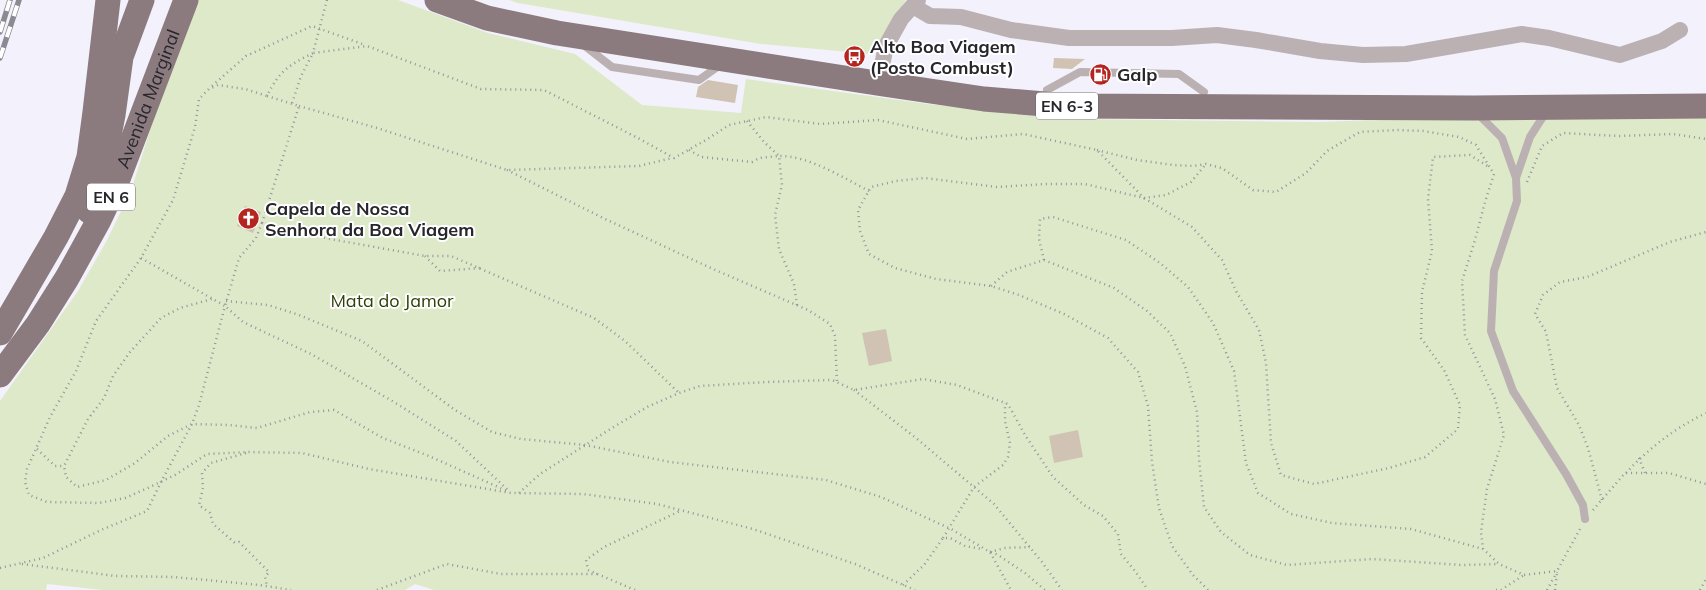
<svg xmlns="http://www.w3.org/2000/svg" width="1706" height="590" font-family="Mulish,sans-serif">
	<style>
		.green { fill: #dde9c8 }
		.building { fill: #d0c3b4 }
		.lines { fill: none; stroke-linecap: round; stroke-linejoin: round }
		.path { stroke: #95939c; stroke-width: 2.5; stroke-dasharray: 1 4; stroke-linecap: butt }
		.service { stroke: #bbb1b3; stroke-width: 8 }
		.minor { stroke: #bbb1b3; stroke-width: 16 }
		.primary { stroke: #8b7a7e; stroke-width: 25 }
		.rail-casing { stroke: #8b8a92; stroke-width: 5.5 }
		.rail { stroke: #fff; stroke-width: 4; stroke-dasharray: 11; stroke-linecap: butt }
		.labels { text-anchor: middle; stroke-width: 4; stroke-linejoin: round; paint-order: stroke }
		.shield { fill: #fff; stroke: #68676b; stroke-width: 1 }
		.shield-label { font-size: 16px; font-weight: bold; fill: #27262c }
		.poi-label { font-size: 18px; font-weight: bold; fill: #27262c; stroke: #fff; text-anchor: start }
		.street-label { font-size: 18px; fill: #27262c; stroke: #fff }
		.park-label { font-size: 18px; fill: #304006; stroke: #fff }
	</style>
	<rect width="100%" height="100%" fill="#f3f1fc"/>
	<!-- green -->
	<g class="green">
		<polygon points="194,0 398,0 488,33 575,54 642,105 741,113 746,79 928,104 1080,119 1320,122 1460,117 1706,114 1706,590 434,590 415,584 405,590 103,590 47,584 46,590 0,590 0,401 78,291 106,242 131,191 167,76"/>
		<polygon points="509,0 906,0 872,54 761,44 518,3"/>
	</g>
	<!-- building -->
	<g class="building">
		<polygon points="1054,58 1085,59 1072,69 1053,68"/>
		<polygon points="708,80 738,85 735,103 696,97 698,87"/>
		<polygon points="245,206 261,212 253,233 237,226"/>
		<polygon points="886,329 892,361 869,366 862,333"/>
		<polygon points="1078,430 1083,457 1054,463 1049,436"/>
	</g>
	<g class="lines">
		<!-- path -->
		<g class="path">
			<path d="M 327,0 L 313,53 C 289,65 279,71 267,96 L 245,89 L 218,85 L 209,89 L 199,99 L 195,127 L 173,200 L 141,258 L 96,321 L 76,371 L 50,417 L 27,469 L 25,482 L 29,495 L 47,502 L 99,503 L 125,498 L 150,487 L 175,475 L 207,454 L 247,452 L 302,453 L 369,469 L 511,493 L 583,494 L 657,504 L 753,529 L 855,564 L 915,590"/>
			<polyline points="212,86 246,56 312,26 365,45"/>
			<polyline points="267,96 299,106 262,223 330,239 425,256 451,256 594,318 625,341 679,393"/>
			<polyline points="292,103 301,76 313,53 367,46 481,89 544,90 636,137 674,158 706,140 729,125 766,117 820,124 878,120 967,139 1023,134 1097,150 1144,198 1166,195 1191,182 1206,164"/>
			<polyline points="299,106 377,128 507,170 639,166 672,158"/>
			<polyline points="747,121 764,142 779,156"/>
			<polyline points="689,150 701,157 752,162 759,158 779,156"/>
			<polyline points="1097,150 1137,160 1173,165 1194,166 1206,164 1222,168 1253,190 1276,192 1306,173 1327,151 1360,132 1396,130 1423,131 1459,137 1476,145 1494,174 1485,202 1475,240 1462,281 1465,335 1495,399 1504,435 1487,489 1481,532 1483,549"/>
			<polyline points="507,170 603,218 713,269 808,310 830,324 835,336 837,382"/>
			<polyline points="1527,182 1542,146 1563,133 1620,136 1673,134 1706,139"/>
			<polyline points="262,223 256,238 239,258 225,306 243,322 311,354 394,402 456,441 509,491"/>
			<polyline points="425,256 440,271 480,268"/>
			<polyline points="141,258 225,306 199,405 192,424 168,436 135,463 106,480 77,487 66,477 64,466 88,419 104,398 113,376 130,352 161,318 180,308 212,299"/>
			<polyline points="1044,260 1039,239 1040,219 1053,217 1126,240 1160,263 1188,287 1213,323 1234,371 1246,463 1258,493 1291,514 1332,523 1411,529 1483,549 1499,564 1524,575 1557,571 1580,529"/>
			<polyline points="991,286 1007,272 1044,260 1114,288 1147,311 1170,333 1185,366 1197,412 1199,459 1204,507 1221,532 1250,555 1287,565 1372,559 1462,565 1499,564"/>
			<polyline points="226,301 268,305 299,315 362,341 455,410 492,432 521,439 585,445 670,462 826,480 881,497 951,529 990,552 1011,590"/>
			<path d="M 797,305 L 794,284 L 779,249 L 775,215 L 782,185 L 779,156 C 807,155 844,178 869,191"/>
			<polyline points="854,390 916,438 994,504 1042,562 1062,590"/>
			<polyline points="37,449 55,466 64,466"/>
			<polyline points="246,453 211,463 202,473 203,488 199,505 210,513 213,524 235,543 239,542 269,572 265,577 267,586"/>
			<polyline points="1639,458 1645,473"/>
			<path d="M 1626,473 C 1649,448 1675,428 1706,413"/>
			<polyline points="519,493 540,474 612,428 647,407 679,393 700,386 766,382 832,380 854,390 923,379 957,385 1008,404 1025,435 1053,477 1084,505 1103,516 1118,534 1121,554 1135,571 1148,590"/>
			<polyline points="1602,500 1588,448 1579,425 1557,388 1546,332 1535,314 1543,295 1560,282 1587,277 1670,242 1706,232"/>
			<polyline points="1593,510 1625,473 1669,473 1706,484"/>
			<polyline points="943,538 974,487 1003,465 1008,457 1010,443 1005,421 1005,403"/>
			<polyline points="990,552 1005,548 1030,547"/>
			<polyline points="991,552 998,555 1025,573 1045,590"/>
			<polyline points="22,564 116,576 174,577 259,585 291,590"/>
			<polyline points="0,568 43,558 101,530 147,511 161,482 192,424 229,425 257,428 310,412 334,410 383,438 429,456 507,491"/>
			<polyline points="903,585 924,565 943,538 950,538 965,546 982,549"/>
			<polyline points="377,590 447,564 501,574 597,574"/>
			<polyline points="635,590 588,570 586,560 604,547 680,511"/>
			<polyline points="1208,590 1193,575 1172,546 1159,508 1152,462 1148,406 1138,372 1108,338 1064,314 1019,295 991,286 936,279 895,268 869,254 860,231 858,210 871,187 896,181 925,178 997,187 1047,184 1085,184 1144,198 1192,227 1222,260 1236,291 1259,330 1266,363 1271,443 1281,475 1314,484 1389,468 1425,457 1458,429 1460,405 1444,370 1421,338 1422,292 1432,251 1428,199 1433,157 1470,155 1489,167"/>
			<polyline points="1496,590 1501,590 1524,575"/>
			<polyline points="1547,590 1557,572"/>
			<polyline points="1555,590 1557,573"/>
			<polyline points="1700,590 1706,579"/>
		</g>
		<!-- service -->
		<g class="service">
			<polyline points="585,46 612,67 699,80 720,65"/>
			<polyline points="1047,90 1080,72 1179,74 1204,92"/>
			<polyline points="1477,113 1502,138 1516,178 1530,137 1546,112"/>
			<polyline points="1516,178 1517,201 1494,271 1491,331 1513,391 1566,474 1583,505 1585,519"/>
		</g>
		<!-- minor -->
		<g class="minor">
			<polyline points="913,6 930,16 961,17 1011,30 1069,38 1172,38 1217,35 1256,40 1320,51 1363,55 1406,54 1522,34 1549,38 1620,55 1662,41 1680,30"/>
			<polyline points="881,70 886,46 901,19 918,0"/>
		</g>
		<!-- primary -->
		<g class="primary">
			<polyline points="437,0 487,18 557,33 883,84 984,99 1069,106 1473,108 1706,106"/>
			<polyline points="89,211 102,170 113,115 121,57 142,0"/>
			<polyline points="0,333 56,237 77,196 89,157 95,112 108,0"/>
			<path id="s1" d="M 0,375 L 38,324 L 67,278 L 99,220 L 116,184 L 186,0"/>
		</g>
		<defs>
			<g id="rail">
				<polyline points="0,32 10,0"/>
				<polyline points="0,58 19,0"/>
			</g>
		</defs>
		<!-- rail casing -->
		<use href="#rail" class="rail-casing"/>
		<!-- rail -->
		<use href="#rail" class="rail"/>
	</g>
	<!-- icons -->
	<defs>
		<symbol id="bus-disc" viewBox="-11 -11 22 22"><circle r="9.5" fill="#b42520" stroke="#fff"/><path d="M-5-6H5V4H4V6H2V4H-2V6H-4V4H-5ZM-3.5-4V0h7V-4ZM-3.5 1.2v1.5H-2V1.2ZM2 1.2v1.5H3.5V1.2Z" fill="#fff"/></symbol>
		<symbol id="fuel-disc" viewBox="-11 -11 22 22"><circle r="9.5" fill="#b42520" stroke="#fff"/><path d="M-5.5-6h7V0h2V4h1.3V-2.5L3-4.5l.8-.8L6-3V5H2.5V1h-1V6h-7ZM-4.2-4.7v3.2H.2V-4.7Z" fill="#fff"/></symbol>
		<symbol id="church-disc" viewBox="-11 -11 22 22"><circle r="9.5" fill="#b42520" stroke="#fff"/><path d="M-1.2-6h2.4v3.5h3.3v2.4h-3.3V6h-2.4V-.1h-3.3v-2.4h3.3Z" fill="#fff"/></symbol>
	</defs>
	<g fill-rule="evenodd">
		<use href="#bus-disc" x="842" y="44" width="25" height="25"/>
		<use href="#fuel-disc" x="1088" y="62" width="25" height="25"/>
		<use href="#church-disc" x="236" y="206" width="25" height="25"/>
	</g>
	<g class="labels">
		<!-- shield labels -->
		<g class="shield">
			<rect x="1036" y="92.5" width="62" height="27" rx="4"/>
			<rect x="87" y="183.5" width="48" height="27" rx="4"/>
		</g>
		<g class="shield-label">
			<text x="1067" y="112">EN 6-3</text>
			<text x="111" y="203">EN 6</text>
		</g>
		<!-- poi labels -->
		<g class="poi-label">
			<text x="870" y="53">Alto Boa Viagem<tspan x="870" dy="21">(Posto Combust)</tspan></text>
			<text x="1117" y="81">Galp</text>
			<text x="265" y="215">Capela de Nossa<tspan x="265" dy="21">Senhora da Boa Viagem</tspan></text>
		</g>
		<!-- street labels -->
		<g class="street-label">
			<text dy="6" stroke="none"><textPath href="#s1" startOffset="315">Avenida Marginal</textPath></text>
		</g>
		<!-- park labels -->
		<g class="park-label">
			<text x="392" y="307">Mata do Jamor</text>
		</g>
	</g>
</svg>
